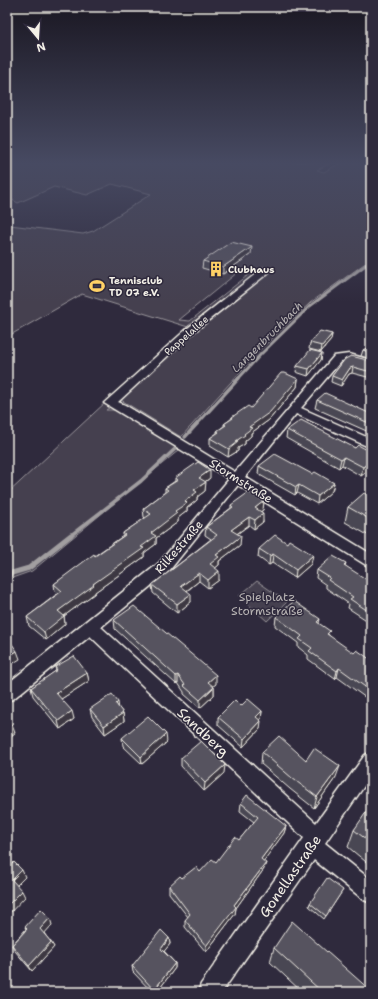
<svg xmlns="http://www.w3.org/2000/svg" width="378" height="999" font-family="'Shantell Sans',sans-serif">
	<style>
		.green { fill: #454050; stroke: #9c989c; fill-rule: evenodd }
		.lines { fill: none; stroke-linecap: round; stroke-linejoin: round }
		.stream-far2 { stroke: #a19ea0; stroke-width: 3 }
		.stream-far1 { stroke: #a19ea0; stroke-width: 3.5 }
		.stream { stroke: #a19ea0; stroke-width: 5 }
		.minor-casing { stroke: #f4f1e8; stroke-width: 3 }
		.minor { fill: #2f2a3d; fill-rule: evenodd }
		.wall { fill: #4a4752; stroke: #f4f1e8 }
		.shaded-wall { fill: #3c3942; stroke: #f4f1e8 }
		.building { fill: #56525f; stroke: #f4f1e8 }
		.labels { text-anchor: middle; stroke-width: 3; stroke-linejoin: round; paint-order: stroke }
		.far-poi-label { font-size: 10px; font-weight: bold; fill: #f4f1e8; stroke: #2f2a3d; text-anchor: start }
		.far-street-label { font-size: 10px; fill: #f4f1e8; stroke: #2f2a3d }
		.far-water-label { font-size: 11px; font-style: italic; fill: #b6b2b2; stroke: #2f2a3d }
		.street-label { font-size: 12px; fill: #f4f1e8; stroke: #2f2a3d }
		.park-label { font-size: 12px; fill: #b7b3b3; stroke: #2f2a3d }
		.near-street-label { font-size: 14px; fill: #f4f1e8; stroke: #2f2a3d }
	</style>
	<rect width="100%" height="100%" fill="#2f2a3d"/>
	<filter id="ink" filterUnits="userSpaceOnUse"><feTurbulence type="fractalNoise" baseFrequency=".025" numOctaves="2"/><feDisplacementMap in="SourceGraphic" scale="8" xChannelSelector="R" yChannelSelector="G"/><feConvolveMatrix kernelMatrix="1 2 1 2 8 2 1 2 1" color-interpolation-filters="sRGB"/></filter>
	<g filter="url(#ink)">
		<!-- green -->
		<g class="green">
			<path d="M 7,162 L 333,162 L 317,170 L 324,172 L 342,162 L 371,162 L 371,259 L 310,303 L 261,349 L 181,437 L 121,400 L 106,410 L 120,410 L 174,444 L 179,450 L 32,571 L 12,578 L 7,583 L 7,494 L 107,401 L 248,281 L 188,327 L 82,294 L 7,337 L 7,234 L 9,232 L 10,225 L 83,234 L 93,231 L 151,194 L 112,184 L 87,195 L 54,187 L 18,203 L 7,197 ZM 243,268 L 252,272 L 190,321 L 179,320 Z"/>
			<polygon points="257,581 287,602 267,621 239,596"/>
		</g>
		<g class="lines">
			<!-- stream-far2 -->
			<polyline class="stream-far2" points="238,379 261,354 310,306 371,261"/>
			<!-- stream-far1 -->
			<g class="stream-far1">
				<polyline points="185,437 239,378"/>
				<polyline points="70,536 141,481 175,449"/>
			</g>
			<!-- stream -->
			<polyline class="stream" points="7,577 12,573 29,568 71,535"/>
			<defs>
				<polygon id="minor" points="265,268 269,271 268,273 195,331 118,402 125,405 235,472 334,356 349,354 371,360 371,366 349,360 341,361 301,408 371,439 371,448 296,414 245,477 371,554 371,566 366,565 238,485 169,571 101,627 316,823 365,755 371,752 371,776 325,843 371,880 371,903 364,900 314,860 222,992 198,992 201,984 304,838 90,636 13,699 7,701 7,684 159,563 229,479 104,403 189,327 262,269"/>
			</defs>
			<!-- minor casing -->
			<use href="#minor" class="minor-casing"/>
			<!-- minor -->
			<use href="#minor" class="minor"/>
		</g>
		<!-- wall -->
		<g class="wall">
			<polygon points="251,254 223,274 202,268 203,261"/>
			<polygon points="332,334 331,340 321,352 309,349 310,343"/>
			<polygon points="371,346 371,359 361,356 363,350"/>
			<polygon points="322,353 321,360 308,376 296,372 297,366"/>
			<polygon points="345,359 371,361 371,378 352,373 349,374 341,386 331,382 332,376"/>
			<polygon points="298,379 297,387 269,420 251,433 251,436 245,441 245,444 238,448 238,451 228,457 210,446 210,438 217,433 217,431 224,426 224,424 231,419 232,417 251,408"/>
			<polygon points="317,400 371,414 371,433 315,408"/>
			<polygon points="287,430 371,452 371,468 361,476 342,465 339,468 286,438"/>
			<polygon points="259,466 312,474 334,483 332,491 317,504 297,493 295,495 258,474"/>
			<polygon points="175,478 210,478 205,482 205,491 197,497 197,500 187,508 187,511 178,518 178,522 156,538 156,544 144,553 144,557 95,592 95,593 64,616 65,624 46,640 29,626 27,617 57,594 55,592 54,584 123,536 123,533 145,518 144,517 143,509 165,492 165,488 175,481"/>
			<polygon points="371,497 371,541 370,540 371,537 345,522 348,507"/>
			<polygon points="264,501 263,510 261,511 263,522 254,529 249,525 237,534 240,545 219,561 219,565 215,568 219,580 208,588 199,581 187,591 191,602 177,613 153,593 152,585 211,539 205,535 206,527 231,508 231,505"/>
			<polygon points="259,549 311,564 295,578 272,563 269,565 258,557"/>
			<polygon points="346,563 345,566 371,587 371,623 348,608 349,604 326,588 326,585 316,578 317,570"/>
			<polygon points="276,617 320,619 319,623 329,635 371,692 366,698 337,677 335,679 308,659 308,655 298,647 298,643 275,626"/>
			<polygon points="114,620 216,684 213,686 214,687 214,695 200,708 184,694 184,692 178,683 176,684 115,629"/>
			<polygon points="55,667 87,673 89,681 61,699 74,719 60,729 33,696 31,688 56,671"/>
			<polygon points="241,706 262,711 261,719 259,720 260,729 243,747 218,725 218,717"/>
			<polygon points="119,708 123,713 124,721 105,734 92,717 90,709"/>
			<polygon points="122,738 167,742 142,764 123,746"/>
			<polygon points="262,752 306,760 336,777 314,808 290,789 261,764"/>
			<polygon points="181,758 224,773 204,791 181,766"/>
			<polygon points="241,803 286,826 284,833 263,861 264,869 236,908 235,914 206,952 185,927 185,920 188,917 169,893 169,886 182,878 200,872 216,862 239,840 254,822 240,811"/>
			<polygon points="371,809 371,866 348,847 354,830"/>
			<polygon points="343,890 341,893 324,919 309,906 310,903"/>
			<polygon points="52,925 44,933 54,947 32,971 15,951 12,945 26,929 25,927"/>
			<polygon points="169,938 170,944 164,951 175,963 175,968 157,992 152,992 133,972 132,966"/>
			<polygon points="274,948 371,992 302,992 270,962"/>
		</g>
		<!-- shaded-wall -->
		<g class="shaded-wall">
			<polygon points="252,247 251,254 223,274 223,267"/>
			<polygon points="332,334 331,340 321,352 322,346"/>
			<polygon points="322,353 321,360 308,376 309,369"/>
			<polygon points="353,367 352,373 349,374 341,386 342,380 350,368"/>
			<polygon points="298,379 297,387 269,420 251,433 251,436 245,441 245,444 238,448 238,451 228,457 229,449 244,434 249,427"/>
			<polygon points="344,457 342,465 339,468 341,459"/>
			<polygon points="371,461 371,468 361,476 363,467"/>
			<polygon points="210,470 210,478 199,486 199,478"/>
			<polygon points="206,482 205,491 197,497 197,500 187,508 187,511 178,518 178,522 156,538 156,544 144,553 144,557 95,592 95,593 64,616 65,624 46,640 44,632 58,611 141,547 151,533 175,511 194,490"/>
			<polygon points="334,483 332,491 317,504 318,496"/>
			<polygon points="299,485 297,493 295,495 296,487"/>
			<polygon points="264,501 263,510 254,516 255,508"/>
			<polygon points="263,513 263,522 254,529 255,520"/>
			<polygon points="249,517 249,525 231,538 231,530"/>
			<polygon points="241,536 240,545 219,561 219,565 209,573 210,564 216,555"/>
			<polygon points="273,554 272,563 269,565 270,556"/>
			<polygon points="313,555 311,564 295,578 296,570"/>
			<polygon points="219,571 219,580 208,588 208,580"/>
			<polygon points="199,573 199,581 181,595 181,586"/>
			<polygon points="191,594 191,602 177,613 177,604"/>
			<polygon points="17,651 20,659 7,667 7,657"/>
			<polygon points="339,668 337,677 335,679 337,671"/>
			<polygon points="87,673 89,681 58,701 56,693"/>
			<polygon points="178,675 178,683 176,684 176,676"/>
			<polygon points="216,675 216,684 208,690 208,682"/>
			<polygon points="214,687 214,695 200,708 200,700"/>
			<polygon points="371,687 371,692 366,698 368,689"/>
			<polygon points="118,702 119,710 116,704"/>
			<polygon points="72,711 74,719 60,729 58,721"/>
			<polygon points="262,711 261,719 255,725 256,717"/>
			<polygon points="123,713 124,721 105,734 104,726"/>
			<polygon points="261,721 260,729 243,747 244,739"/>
			<polygon points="12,725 15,733 7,739 7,729"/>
			<polygon points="166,734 167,742 142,764 141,757"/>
			<polygon points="7,742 9,748 7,750"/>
			<polygon points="225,765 224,773 204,791 205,783"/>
			<polygon points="340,766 336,777 314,808 317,797"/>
			<polygon points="286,826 284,833 260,866 261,859"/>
			<polygon points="266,863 264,869 236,908 235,914 206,952 206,946 234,905"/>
			<polygon points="22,870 25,877 15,887 12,880"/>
			<polygon points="22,891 25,897 7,916 7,906"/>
			<polygon points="50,918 52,925 43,935 40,929"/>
			<polygon points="169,938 170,944 162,954 161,949"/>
			<polygon points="51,942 54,947 32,971 29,966"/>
			<polygon points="175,963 175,968 157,992 154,992 154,990"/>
		</g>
		<!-- building -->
		<g class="building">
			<polygon points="231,242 252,247 223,267 203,261"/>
			<polygon points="320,331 332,334 322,346 310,343"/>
			<polygon points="371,346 371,353 363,350"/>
			<polygon points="310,350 322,353 309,369 297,366"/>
			<polygon points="351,356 371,361 371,372 353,367 350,368 342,380 332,376 345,359"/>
			<polygon points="281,373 285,373 298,379 270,412 249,427 252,428 244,434 245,435 236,441 238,442 229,449 210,438 219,432 217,431 226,425 224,424 233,418 232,417 248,406 251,408"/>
			<polygon points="325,393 371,414 371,424 317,400"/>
			<polygon points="301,420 355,448 358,445 371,452 371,461 363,467 344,457 341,459 287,430"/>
			<polygon points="275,454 312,474 315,472 334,483 318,496 299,485 296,487 259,466"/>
			<polygon points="198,462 210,470 199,478 206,482 194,490 197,492 185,501 187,503 175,511 177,513 151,533 156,536 141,547 144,548 93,584 94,585 58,611 64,616 44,632 27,617 62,591 54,584 94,554 95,556 125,535 123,533 151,514 143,509 168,490 165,488 178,480 175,478"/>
			<polygon points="249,492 264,501 255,508 263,513 255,520 249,517 231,530 241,536 216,555 219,557 210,564 219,571 208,580 199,573 181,586 191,594 177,604 152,585 217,535 206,527 233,507 231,505"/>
			<polygon points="364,493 371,497 371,520 348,507"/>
			<polygon points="275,535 287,543 289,540 313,555 296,570 273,554 270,556 259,549"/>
			<polygon points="333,556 346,563 344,565 369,581 366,584 371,587 371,613 350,599 353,597 328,580 330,578 317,570"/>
			<polygon points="294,601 320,619 317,622 330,631 327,634 354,653 357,650 371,660 371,687 368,689 339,668 337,671 309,651 312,648 299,639 302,636 276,617"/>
			<polygon points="134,606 216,675 208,682 214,687 200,700 184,686 185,685 178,675 176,676 114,620"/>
			<polygon points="7,637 17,651 7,657"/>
			<polygon points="74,656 87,673 56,693 72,711 58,721 31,688 57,670 55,667"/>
			<polygon points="112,694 118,702 116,704 123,713 104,726 90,709"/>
			<polygon points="248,699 262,711 256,717 261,721 244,739 218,717 235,700 241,706"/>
			<polygon points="148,716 166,734 141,757 122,738"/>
			<polygon points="7,719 12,725 7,729"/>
			<polygon points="279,736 306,760 314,748 340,766 317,797 292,778 262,752"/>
			<polygon points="201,741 225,765 205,783 181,758"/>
			<polygon points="247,795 286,826 261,859 266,863 234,905 236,907 206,946 185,920 190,914 169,886 180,876 182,878 196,867 200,872 212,859 216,862 235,837 239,840 258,817 241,803"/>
			<polygon points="369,808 371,809 371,843 354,830"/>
			<polygon points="14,862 22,870 12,880 22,891 7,906 7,869"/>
			<polygon points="327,878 343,890 326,916 310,903"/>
			<polygon points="41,909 50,918 40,929 51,942 29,966 12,945 27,929 25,927"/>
			<polygon points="292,921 371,991 371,992 322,992 274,948"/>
			<polygon points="161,930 169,938 161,949 175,963 154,990 132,966"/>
		</g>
	</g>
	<!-- sky -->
	<linearGradient id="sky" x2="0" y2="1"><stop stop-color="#1a1722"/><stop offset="0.54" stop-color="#474a62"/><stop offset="1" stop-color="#474a62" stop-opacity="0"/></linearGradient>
	<rect width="378" height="302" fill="url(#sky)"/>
	<!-- icons -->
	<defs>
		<symbol id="building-bare" viewBox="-9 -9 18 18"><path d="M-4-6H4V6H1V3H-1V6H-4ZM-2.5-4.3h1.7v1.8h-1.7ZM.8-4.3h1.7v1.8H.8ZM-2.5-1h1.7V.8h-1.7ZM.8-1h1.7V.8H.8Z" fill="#ffd166" stroke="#2f2a3d" stroke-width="2.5" paint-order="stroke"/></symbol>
		<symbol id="stadium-bare" viewBox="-9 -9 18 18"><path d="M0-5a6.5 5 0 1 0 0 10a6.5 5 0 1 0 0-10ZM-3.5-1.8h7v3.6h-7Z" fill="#ffd166" stroke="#2f2a3d" stroke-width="2.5" paint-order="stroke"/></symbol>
	</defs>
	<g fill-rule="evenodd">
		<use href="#building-bare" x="205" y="258" width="22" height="22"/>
		<use href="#stadium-bare" x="86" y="275" width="22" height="22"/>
	</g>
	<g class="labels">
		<!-- far-poi labels -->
		<g class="far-poi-label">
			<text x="228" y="273">Clubhaus</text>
			<text x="109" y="284">Tennisclub<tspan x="109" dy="12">TD 07 e.V.</tspan></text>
		</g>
		<!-- far-street labels -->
		<g class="far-street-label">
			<text transform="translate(186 335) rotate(-41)" y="4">Pappelallee</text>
		</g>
		<!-- far-water labels -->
		<g class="far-water-label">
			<text transform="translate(267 337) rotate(-45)" y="4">Langenbruchbach</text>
		</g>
		<!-- street labels -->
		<g class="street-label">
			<text transform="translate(241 481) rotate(32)" y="4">Stormstraße</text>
			<text transform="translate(179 547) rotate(-49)" y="4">Rilkestraße</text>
		</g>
		<!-- park labels -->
		<g class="park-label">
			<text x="267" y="601">Spielplatz<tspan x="267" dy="14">Stormstraße</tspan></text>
		</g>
		<!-- near-street labels -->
		<g class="near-street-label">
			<text transform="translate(203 732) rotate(43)" y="5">Sandberg</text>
			<text transform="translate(290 876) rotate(-55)" y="5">Gonellastraße</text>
		</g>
	</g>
	<!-- margin -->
	<rect width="378" height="999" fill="none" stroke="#2f2a3d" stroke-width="24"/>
	<rect x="12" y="12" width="354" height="975" fill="none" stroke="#f4f1e8" stroke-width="1.5" filter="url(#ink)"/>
	<!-- north arrow -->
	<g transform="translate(38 38) rotate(162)" stroke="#2f2a3d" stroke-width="3" paint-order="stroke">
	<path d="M0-3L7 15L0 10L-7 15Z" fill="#f4f1e8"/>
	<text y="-6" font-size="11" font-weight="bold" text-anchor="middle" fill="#f4f1e8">N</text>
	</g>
</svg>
